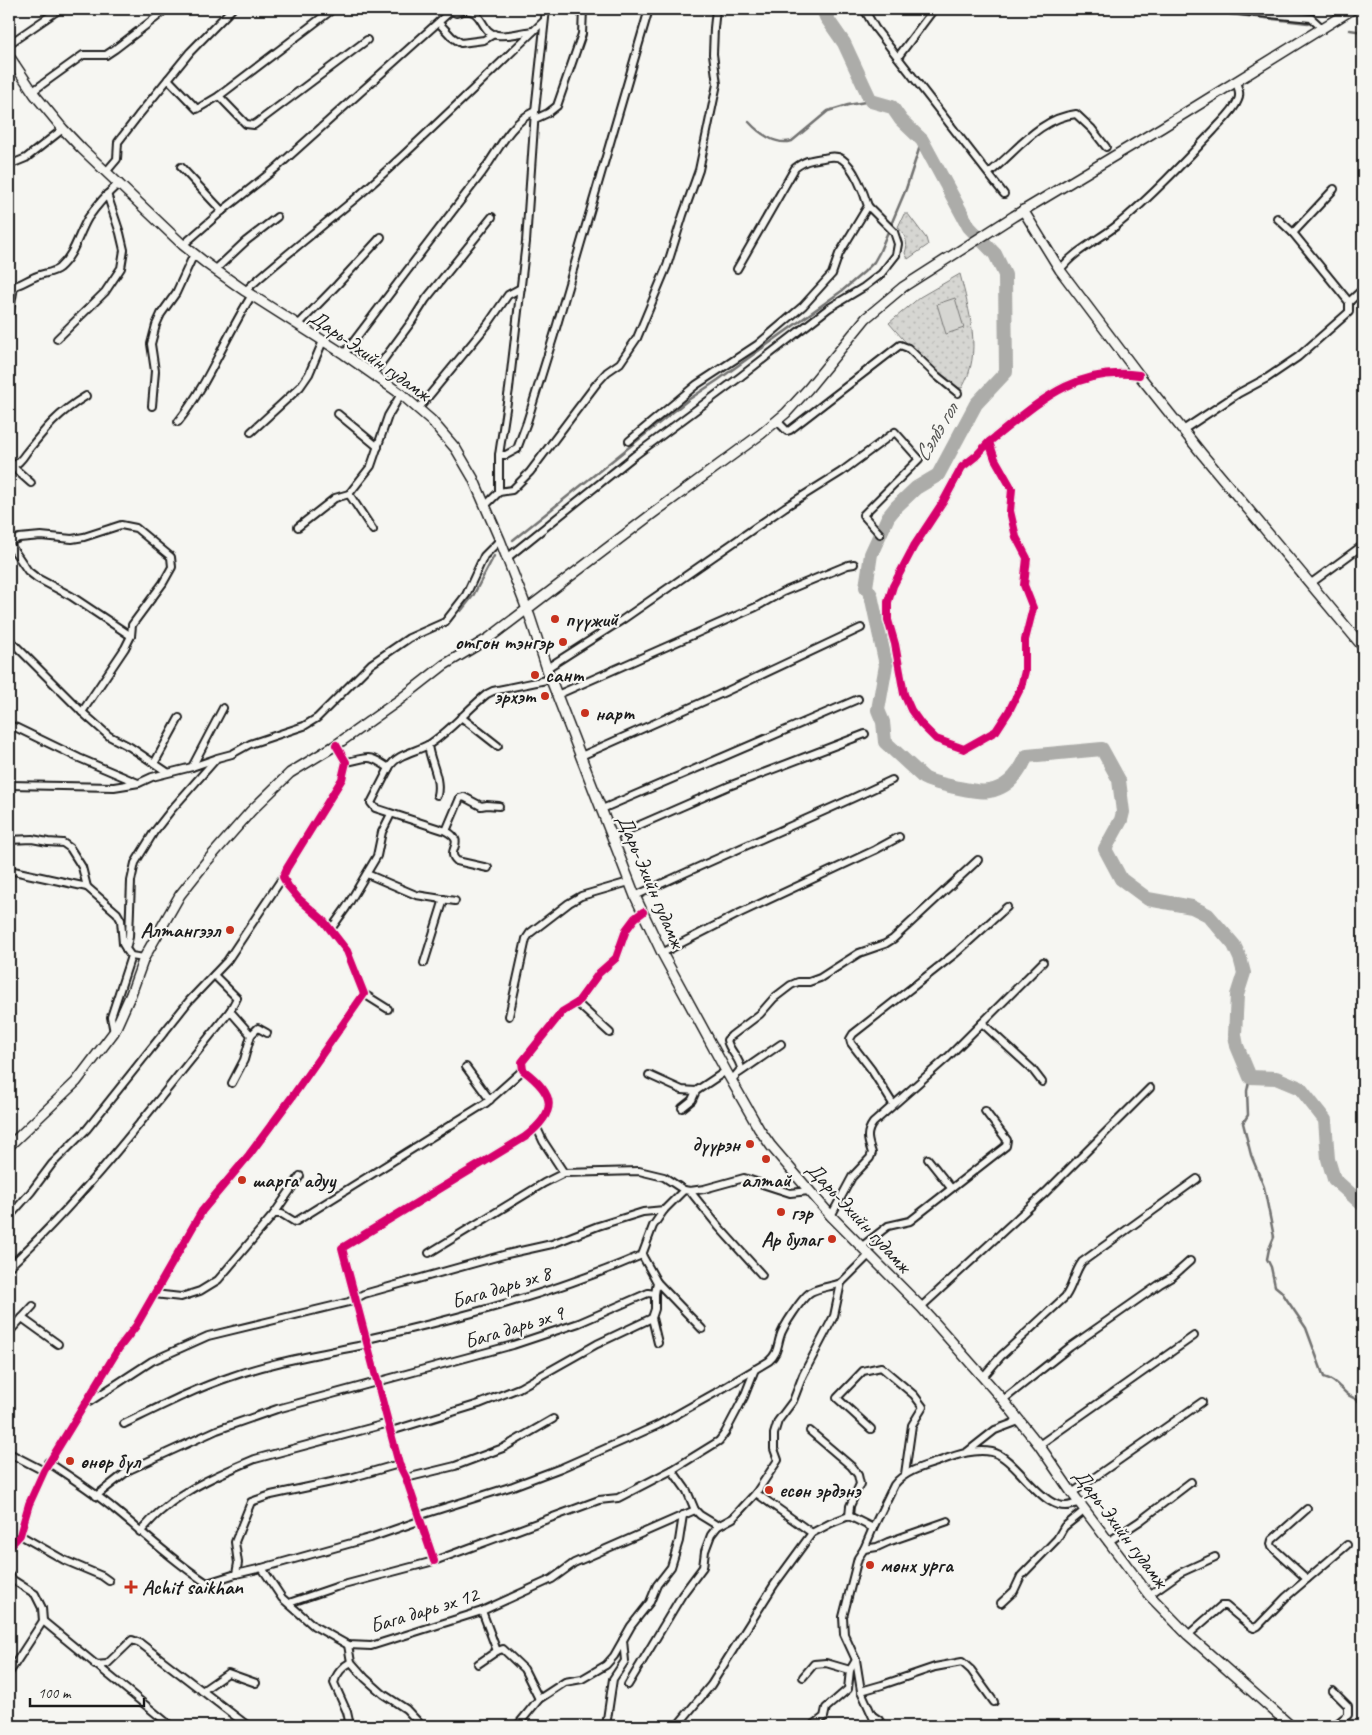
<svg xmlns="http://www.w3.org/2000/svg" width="1372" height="1735" font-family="Caveat,sans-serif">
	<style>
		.park { fill: url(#park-dots); stroke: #797977 }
		.pitch { fill: #d6d6d2; stroke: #797977 }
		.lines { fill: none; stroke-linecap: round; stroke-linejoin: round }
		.stream { stroke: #727271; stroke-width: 2.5 }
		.river { stroke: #acaca9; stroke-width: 14 }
		.street-casing { stroke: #1c1c1c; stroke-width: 10 }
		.secondary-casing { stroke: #1c1c1c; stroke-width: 12 }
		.street { stroke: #f6f6f2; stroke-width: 6 }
		.secondary { stroke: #f6f6f2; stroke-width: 9 }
		.cycleway-casing { stroke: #f6f6f2; stroke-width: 11 }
		.cycleway { stroke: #d6006c; stroke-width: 8 }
		.poi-dot { fill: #c8321e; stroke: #f6f6f2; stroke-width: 2 }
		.labels { text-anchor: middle; stroke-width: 4.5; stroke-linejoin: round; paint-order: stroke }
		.street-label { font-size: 21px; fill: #1c1c1c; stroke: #f6f6f2 }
		.poi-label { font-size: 21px; font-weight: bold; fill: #1c1c1c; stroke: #f6f6f2; text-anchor: start }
		.water-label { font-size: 22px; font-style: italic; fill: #565654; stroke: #f6f6f2 }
	</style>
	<defs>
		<pattern id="park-dots" width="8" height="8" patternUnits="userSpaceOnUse" patternTransform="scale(1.25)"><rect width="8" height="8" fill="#d6d6d2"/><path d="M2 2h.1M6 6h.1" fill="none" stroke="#b7b7b4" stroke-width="1.8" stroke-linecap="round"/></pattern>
	</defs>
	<rect width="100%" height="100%" fill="#f6f6f2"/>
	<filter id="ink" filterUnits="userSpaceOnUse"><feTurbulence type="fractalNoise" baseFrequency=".02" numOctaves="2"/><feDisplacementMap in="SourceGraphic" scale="10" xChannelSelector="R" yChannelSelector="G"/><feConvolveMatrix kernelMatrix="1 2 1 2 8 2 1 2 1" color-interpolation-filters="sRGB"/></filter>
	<g filter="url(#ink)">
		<!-- park -->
		<g class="park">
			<path d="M 904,214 L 908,214 L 926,238 L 928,245 L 908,259 L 905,253 C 909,242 905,236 898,227 Z"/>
			<path d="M 960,274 C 969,311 983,353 962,388 C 945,389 902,338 889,323 L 920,297 Z"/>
		</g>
		<!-- pitch -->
		<polygon class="pitch" points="955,298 964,328 946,334 937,304"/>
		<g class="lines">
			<!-- stream -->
			<g class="stream">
				<polyline points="1187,9 1308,23"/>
				<polyline points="724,16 725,9"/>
				<polyline points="1350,30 1363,32"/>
				<path d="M 749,122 C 759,133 776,146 792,141 L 828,111 L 848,105 L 871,101"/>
				<polyline points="513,540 688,400 718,380 843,290 864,272 874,262 879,253 906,189 922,140"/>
				<polyline points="461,611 473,596 494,556"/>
				<path d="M 1250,1077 L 1247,1091 L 1248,1115 L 1243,1123 L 1251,1155 L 1264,1187 L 1274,1237 L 1269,1249 L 1267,1259 L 1271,1267 L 1275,1286 L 1281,1291 L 1306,1328 L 1324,1377 C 1335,1380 1339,1387 1347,1394 C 1353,1399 1358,1398 1363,1406"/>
			</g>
			<!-- river -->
			<path class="river" d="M 823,9 L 826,17 L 844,43 L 871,101 L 892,107 L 901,120 L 922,140 L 969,227 L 995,254 L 1005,275 L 1006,372 L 976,404 L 938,475 L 916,488 L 896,507 L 888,517 L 871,554 L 866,587 L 871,595 L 886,665 L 878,710 L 883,722 L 885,742 L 924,778 C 933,783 943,784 954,787 C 964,789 978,793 989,791 C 1008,788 1020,772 1027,756 L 1102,749 L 1119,780 L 1123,812 L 1121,820 L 1105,849 L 1121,879 L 1148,899 L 1192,907 L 1208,915 L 1234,945 L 1240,958 L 1244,973 L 1237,995 L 1235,1035 L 1237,1046 L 1250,1077 L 1276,1078 L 1300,1088 L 1325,1120 L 1328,1159 L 1334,1179 L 1363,1205"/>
			<defs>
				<g id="street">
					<polyline points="864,9 875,28 1004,194"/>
					<polyline points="1219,9 1311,18 1323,29"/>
					<path d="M 449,10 L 456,13 C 485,2 478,33 497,35 C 509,37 522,32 533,31"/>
					<polyline points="439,23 452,37 461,43 484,40 494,34"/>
					<polyline points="9,44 60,9"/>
					<polyline points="898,57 934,9"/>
					<polyline points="168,79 197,109 219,96 333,9"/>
					<polyline points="33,91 83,55 106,55 115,49 158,16 165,9"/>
					<polyline points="219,96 246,124 254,125 367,40"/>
					<polyline points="535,119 548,113 557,106 582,34 583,9"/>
					<polyline points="9,165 26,158 63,129"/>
					<polyline points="181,167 222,211"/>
					<polyline points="106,172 117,159 118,142 138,116 190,52 232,9"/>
					<path d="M 989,173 C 1016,152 1039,118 1076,114 L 1092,129 L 1106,147"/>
					<polyline points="1293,233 1334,189"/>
					<polyline points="183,245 222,211 275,169 453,9"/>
					<polyline points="215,270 246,241 277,217"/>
					<path d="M 1060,270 C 1075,250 1097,241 1116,226 C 1151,197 1183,163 1214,130 C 1222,121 1234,111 1238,100 C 1241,94 1238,88 1236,82"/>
					<path d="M 9,287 C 19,287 28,279 37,276 C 44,273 53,273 59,268 C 75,254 78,235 88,218 C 97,205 107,194 119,183"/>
					<path d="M 245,291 C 281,258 319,229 356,198 C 421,141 482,80 544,21"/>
					<polyline points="1349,302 1363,289"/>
					<polyline points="9,316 14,287"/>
					<polyline points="298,325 337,285 381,237"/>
					<polyline points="57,339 105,292 121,268 124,250 120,233 107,194"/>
					<path d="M 344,354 C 389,295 433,236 479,177 C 496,155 509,123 535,111"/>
					<polyline points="373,374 412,321 426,299 492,217"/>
					<polyline points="152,406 155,371 151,344 156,325 161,314 176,293 194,254"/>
					<polyline points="419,408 488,324 508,295 521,288"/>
					<polyline points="338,414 378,447"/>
					<polyline points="777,421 787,431 790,430 900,345 908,348 937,376 958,393"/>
					<path d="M 178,422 C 209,383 225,337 252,295"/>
					<polyline points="1183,430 1239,393 1267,378 1298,357 1349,312 1349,302 1293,233 1277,218"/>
					<polyline points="251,432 300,387 309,374 323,341"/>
					<path d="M 629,441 L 696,385 L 757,345 L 803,306 L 832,274 L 839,254 L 868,206 C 864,193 854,167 842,159 C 836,155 829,157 823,158 C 810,160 806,160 795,168 L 737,269"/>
					<path d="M 989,442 L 976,456 L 962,467 L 943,502 L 914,546 L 893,586 L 888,602 L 888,620 L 895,644 L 904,694 L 911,710 L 921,724 L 936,739 L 964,749 L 996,731 L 1009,711 L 1021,687 L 1025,671 L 1025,640 L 1033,608 L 1024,585 L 1027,558 L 1016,537 L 1010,511 L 1012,489 L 995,459 L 989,442 C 1036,405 1073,366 1139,375"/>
					<polyline points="499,455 506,455 517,449 527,422 554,335 649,9"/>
					<path d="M 9,467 C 17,466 22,459 26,453 C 46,428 58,413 86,396"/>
					<polyline points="13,467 31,483"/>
					<polyline points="499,492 499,455 509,389 526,242 535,111 546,9"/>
					<polyline points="485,506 499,492 512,490 530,472 597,383 607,372 620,363 637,338 667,266 683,215 699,170 717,84 713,54 714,28 716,9"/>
					<polyline points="298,527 335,498 349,494"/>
					<polyline points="373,530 349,494 371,466 388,416 401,394"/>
					<polyline points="9,542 19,538 41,536 72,539 84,537 121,525 136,528 171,557 172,567 163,583 132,625 131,636 125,648 82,712"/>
					<polyline points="9,543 28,571 37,578 71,596 131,636"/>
					<polyline points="507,558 634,456 740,377 829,308 864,287 881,274 896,255 898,244 894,232 868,206"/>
					<polyline points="1310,584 1363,545"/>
					<polyline points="9,639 82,712 109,736 130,747 167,772"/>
					<polyline points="547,668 622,620 785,507 841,472 895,432 919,459 863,515 880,534"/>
					<polyline points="557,695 756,607 783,592 848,565 854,564"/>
					<polyline points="461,717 498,746"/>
					<polyline points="9,725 17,728 79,758 138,783"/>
					<path d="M 428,745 C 430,762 441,778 437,795"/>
					<polyline points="581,756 725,692 861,628"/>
					<polyline points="155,762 179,718"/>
					<path d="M 346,762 C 369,758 367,753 389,768 L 371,803 L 375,808 L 446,831 C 468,843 444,850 457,861 L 488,868"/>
					<polyline points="192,767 223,708"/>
					<path d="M 389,768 C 396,754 415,752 428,745 C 448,733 468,709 487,694 L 493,691 L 551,679"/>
					<polyline points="9,785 114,787 139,783 152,777 192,767 215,759"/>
					<polyline points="602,809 858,699"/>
					<polyline points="446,831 460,798 464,797 481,806 487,805 499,806"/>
					<polyline points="612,837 729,786 865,734"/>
					<polyline points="9,840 32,839 48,842 63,843 70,848 82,867 87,887 117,913 121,920 123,944 126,949"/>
					<polyline points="9,870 87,887"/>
					<polyline points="367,874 416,895 455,901"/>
					<path d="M 635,896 C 720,856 807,820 892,780"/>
					<polyline points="331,929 346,908 377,856 382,832 391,814"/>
					<polyline points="662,953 740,913 875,850 899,837"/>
					<polyline points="144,958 131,956 126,949 129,937 131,881 135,863 154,832 172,809 217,758 232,754 250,744 304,726 317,718 371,664 409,638 445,622 466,595 484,556 500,540"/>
					<polyline points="424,963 444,899"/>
					<polyline points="364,994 388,1009"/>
					<polyline points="577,1003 610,1033"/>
					<polyline points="230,1011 251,1035 244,1060 232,1083"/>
					<polyline points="509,1016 526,939 530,933 569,903 581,896 629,882"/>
					<polyline points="982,1023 1032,1069 1042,1082"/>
					<polyline points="114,1032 111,1017 131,956"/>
					<polyline points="251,1035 258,1028 267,1033"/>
					<polyline points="466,1067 490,1100"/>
					<polyline points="739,1073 781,1044"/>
					<polyline points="649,1075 682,1090 696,1091"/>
					<path d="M 732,1080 L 741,1069 C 740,1058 729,1051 727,1040 L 731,1036 L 760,1014 L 774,998 L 791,985 L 798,982 L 809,982 L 820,978 L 859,953 L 885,944 L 893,939 L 978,860"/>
					<polyline points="893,1104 871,1069 851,1043 850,1039 853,1034 956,953 1007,907"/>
					<polyline points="682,1108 692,1100 696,1091 726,1071"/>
					<polyline points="537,1128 543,1141 564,1173"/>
					<polyline points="928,1159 951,1188"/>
					<polyline points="690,1191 718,1226 762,1275"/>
					<polyline points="274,1214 300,1176"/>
					<path d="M 831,1216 L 852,1177 L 870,1158 L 872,1153 C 868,1141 865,1134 873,1123 L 948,1057 L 1043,962"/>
					<polyline points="9,1217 31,1192 52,1164 87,1129 189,1001 227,961 283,877"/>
					<polyline points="861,1247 888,1226 910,1221 1006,1146 1007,1140 985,1111"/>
					<polyline points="429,1253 544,1183 564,1173 639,1171 664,1177 684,1190 690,1191 704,1189 744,1178 790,1193 809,1191"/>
					<path d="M 9,1267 C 90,1192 160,1097 230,1011 L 237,998 L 214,975"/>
					<polyline points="657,1282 702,1329"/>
					<polyline points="154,1294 181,1297 200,1291 218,1280 274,1214 282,1214 295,1222 486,1103 523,1070"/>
					<polyline points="921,1307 1046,1192 1150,1088"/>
					<polyline points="22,1318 58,1344"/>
					<polyline points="9,1331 12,1329 33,1306"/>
					<path d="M 367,1339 C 460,1318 554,1293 642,1255"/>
					<polyline points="658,1343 652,1318 655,1309 655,1294 657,1282 642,1255 653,1226 664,1210 684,1190"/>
					<path d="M 983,1377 L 1001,1356 L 1065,1297 C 1073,1286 1074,1273 1082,1262 L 1197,1179"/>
					<polyline points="1003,1400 1070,1347 1160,1284 1172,1277 1190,1261"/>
					<polyline points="89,1402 152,1361 208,1336 349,1302 364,1294 507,1254 552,1244 598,1226 643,1212 664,1210"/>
					<path d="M 124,1424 C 159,1407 194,1389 230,1377 C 274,1361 322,1354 368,1344"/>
					<polyline points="871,1429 837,1398 863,1371 881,1367 914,1395 923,1407 912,1425 905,1474"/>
					<polyline points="391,1431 479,1404 519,1388 597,1344 652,1318"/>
					<polyline points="810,1431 851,1466 858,1475 860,1484 850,1506 849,1516"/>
					<polyline points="1039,1445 1194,1336"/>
					<polyline points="967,1452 995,1430 1019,1421"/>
					<polyline points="9,1453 44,1471"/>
					<path d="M 48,1462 C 70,1477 94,1492 114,1509 C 145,1534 174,1562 207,1583 L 236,1574 L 262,1568 L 282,1598 L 314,1626 L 348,1645 L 371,1646 L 482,1611 L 552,1579 L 574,1563 L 695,1510 L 687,1491 L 672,1470"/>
					<polyline points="406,1478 455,1466 503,1448 553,1419"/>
					<polyline points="1072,1493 1202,1402"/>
					<polyline points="96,1496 129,1470 217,1430 277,1409 513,1345 579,1323 648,1293 655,1294"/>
					<polyline points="1307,1509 1272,1540 1271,1544 1272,1547 1307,1579"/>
					<polyline points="695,1510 700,1515 718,1526"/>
					<path d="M 418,1516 L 513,1486 L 561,1468 L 627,1439 L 658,1425 L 715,1393 L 769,1361 C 778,1353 777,1347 780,1337 C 782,1328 803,1296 811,1292 C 820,1287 831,1287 841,1283"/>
					<path d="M 140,1532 C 147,1525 154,1516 162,1510 C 188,1487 224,1472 255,1459 L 389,1423"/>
					<polyline points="812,1533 756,1493 778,1460 774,1449 774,1434 778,1421 793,1401 803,1375 834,1316 841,1283 869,1255"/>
					<polyline points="20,1535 64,1560 102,1576 109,1581"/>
					<polyline points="1108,1542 1140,1521 1191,1482"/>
					<polyline points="9,1547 20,1535 29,1504 44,1471 119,1348 136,1326 202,1211 249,1155 292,1097 364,994 347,951 322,919 299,899 288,886 283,877 287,868 342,779 346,762 336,745"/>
					<polyline points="864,1549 877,1547 888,1542 948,1521"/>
					<path d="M 434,1561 L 406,1478 L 399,1464 L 342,1248 L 525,1137 C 558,1111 556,1095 523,1070 L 522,1062 L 562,1012 L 577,1003 L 599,973 L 616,958 L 626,930 L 635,918 L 643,912"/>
					<polyline points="262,1568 373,1537 419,1521"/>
					<polyline points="236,1574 238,1563 235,1542 251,1502 271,1495 350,1478 399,1464"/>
					<polyline points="9,1575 13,1580 35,1594 42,1608 43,1621 9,1673"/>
					<polyline points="1149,1595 1180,1573 1215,1557"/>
					<polyline points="289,1603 336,1587 434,1561 599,1500 618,1498 672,1470 719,1441 725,1433 744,1397 755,1369"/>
					<polyline points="1001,1603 1014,1591 1021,1576 1057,1539 1064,1527 1085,1510"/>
					<polyline points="482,1611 497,1651 503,1649 524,1669 539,1699"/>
					<polyline points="43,1621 171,1726"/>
					<polyline points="1188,1635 1221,1606 1226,1606 1250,1626 1254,1628 1258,1626 1286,1597 1347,1545"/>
					<polyline points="348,1645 351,1662 365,1678 383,1694 406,1709 422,1726"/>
					<polyline points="478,1664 497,1651"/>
					<polyline points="95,1665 107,1664 132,1640 140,1643 248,1726"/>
					<polyline points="803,1677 814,1664 826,1663 850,1670"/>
					<polyline points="628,1685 682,1595 703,1567 705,1551 711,1535 718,1526 733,1518 756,1493"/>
					<polyline points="202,1691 228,1673 256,1683"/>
					<polyline points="861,1691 882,1685 935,1667 962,1662 971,1670 994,1702"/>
					<polyline points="1333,1691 1348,1706 1348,1715 1334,1726"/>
					<polyline points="873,1716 879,1720 883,1726"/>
					<path d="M 343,1726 L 349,1721 L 347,1712 L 334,1683 C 336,1674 343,1666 351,1662"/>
					<polyline points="517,1726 539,1699 565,1682 582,1679 606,1665 614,1656 631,1626 650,1602 657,1585 671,1567 679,1541 683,1515"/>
					<polyline points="606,1726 613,1679 625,1661 623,1640"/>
					<polyline points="677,1726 711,1685 774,1585 812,1533 831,1523 849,1516 873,1528"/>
					<polyline points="812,1726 824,1717 826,1708 848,1689 850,1670 856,1660"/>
					<path d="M 877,1726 L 861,1691 L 856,1660 L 844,1634 L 843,1617 L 858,1558 L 864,1549 L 873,1528 L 894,1485 C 904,1472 921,1467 937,1462 C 954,1456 973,1448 992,1452 C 1018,1457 1047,1523 1078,1502"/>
				</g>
				<g id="secondary">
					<polyline points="9,56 35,95 63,129 82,149 183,245 207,264 245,291 344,354 401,394 431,420 456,449 473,478 500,540 530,617 548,672 635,896 662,953 726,1071 759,1129 771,1146 831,1216 921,1307 1003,1400 1039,1445 1072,1493 1149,1595 1188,1635 1291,1726"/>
					<polyline points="1023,210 1060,270 1139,375 1202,454 1363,647"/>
					<polyline points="9,1146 76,1082 114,1032 131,994 144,958 180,895 207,861 251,811 290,773 336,745 398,701 444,665 489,638 652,514 761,434 786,413 808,389 866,318 903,287 1014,216 1161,128 1353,9"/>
				</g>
			</defs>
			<!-- street casing -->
			<use href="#street" class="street-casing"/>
			<!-- secondary casing -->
			<use href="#secondary" class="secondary-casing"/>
			<!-- street -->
			<use href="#street" class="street"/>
			<!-- secondary -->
			<use href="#secondary" class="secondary"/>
			<defs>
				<g id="cycleway">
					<path d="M 989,442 L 976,456 L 962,467 L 943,502 L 914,546 L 893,586 L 888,602 L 888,620 L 895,644 L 904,694 L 911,710 L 921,724 L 936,739 L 964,749 L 996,731 L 1009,711 L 1021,687 L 1025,671 L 1025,640 L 1033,608 L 1024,585 L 1027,558 L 1016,537 L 1010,511 L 1012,489 L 995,459 L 989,442 C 1036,405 1073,366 1139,375"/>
					<polyline points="9,1547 20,1535 29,1504 44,1471 119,1348 136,1326 202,1211 249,1155 292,1097 364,994 347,951 322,919 299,899 288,886 283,877 287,868 342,779 346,762 336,745"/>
					<path d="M 434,1561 L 406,1478 L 399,1464 L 342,1248 L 525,1137 C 558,1111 556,1095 523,1070 L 522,1062 L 562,1012 L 577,1003 L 599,973 L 616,958 L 626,930 L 635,918 L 643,912"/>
				</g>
			</defs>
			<!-- cycleway casing -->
			<use href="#cycleway" class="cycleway-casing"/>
			<!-- cycleway -->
			<use href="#cycleway" class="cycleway"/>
		</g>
	</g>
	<!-- markers -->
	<g class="poi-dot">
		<circle cx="555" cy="619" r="5"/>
		<circle cx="563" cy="642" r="5"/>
		<circle cx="535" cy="675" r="5"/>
		<circle cx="545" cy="696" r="5"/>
		<circle cx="585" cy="713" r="5"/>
		<circle cx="230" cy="930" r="5"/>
		<circle cx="750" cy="1144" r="5"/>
		<circle cx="766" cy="1159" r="5"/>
		<circle cx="242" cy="1180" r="5"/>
		<circle cx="781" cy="1212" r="5"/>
		<circle cx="832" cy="1239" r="5"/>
		<circle cx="70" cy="1461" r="5"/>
		<circle cx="769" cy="1490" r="5"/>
		<circle cx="870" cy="1565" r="5"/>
		<path d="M128.5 1579.5h5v5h5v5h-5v5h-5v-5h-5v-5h5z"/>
	</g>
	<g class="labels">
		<!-- street labels -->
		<g class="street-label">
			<text transform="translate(370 355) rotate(35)" y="7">Дарь-Эхийн гудамж</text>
			<text transform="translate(651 881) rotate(67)" y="7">Дарь-Эхийн гудамж</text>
			<text transform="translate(859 1217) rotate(47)" y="7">Дарь-Эхийн гудамж</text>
			<text transform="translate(501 1287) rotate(-17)" y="7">Бага дарь эх 8</text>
			<text transform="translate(514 1327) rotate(-17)" y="7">Бага дарь эх 9</text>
			<text transform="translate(1121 1528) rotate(53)" y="7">Дарь-Эхийн гудамж</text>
			<text transform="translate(424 1610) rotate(-17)" y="7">Бага дарь эх 12</text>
		</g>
		<!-- poi labels -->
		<g class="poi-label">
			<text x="565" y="626">пүүжий</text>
			<text x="553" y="649" text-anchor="end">отгон тэнгэр</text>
			<text x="545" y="682">сант</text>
			<text x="535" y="703" text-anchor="end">эрхэт</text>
			<text x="595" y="720">нарт</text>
			<text x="220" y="937" text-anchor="end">Алтангээл</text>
			<text x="740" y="1151" text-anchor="end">дүүрэн</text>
			<text x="252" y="1187">шарга адуу</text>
			<text x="766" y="1187" text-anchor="middle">алтай</text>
			<text x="791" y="1219">гэр</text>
			<text x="822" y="1246" text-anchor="end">Ар булаг</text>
			<text x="80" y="1468">өнөр бүл</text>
			<text x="779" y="1497">есөн эрдэнэ</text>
			<text x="880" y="1572">мөнх урга</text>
			<text x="142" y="1594">Achit saikhan</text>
		</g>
		<!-- water labels -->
		<g class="water-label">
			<text transform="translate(935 432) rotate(-59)" y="8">Сэлбэ гол</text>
		</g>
	</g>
	<!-- margin -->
	<rect width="1372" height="1735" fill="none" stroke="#f6f6f2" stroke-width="30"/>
	<rect x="15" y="15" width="1342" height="1705" fill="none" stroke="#1c1c1c" stroke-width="2" filter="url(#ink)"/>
	<!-- scale -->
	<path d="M30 1698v8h114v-8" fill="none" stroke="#1c1c1c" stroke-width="2.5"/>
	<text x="38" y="1698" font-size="15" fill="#1c1c1c" stroke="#f6f6f2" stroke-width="4" paint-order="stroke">100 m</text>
</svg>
